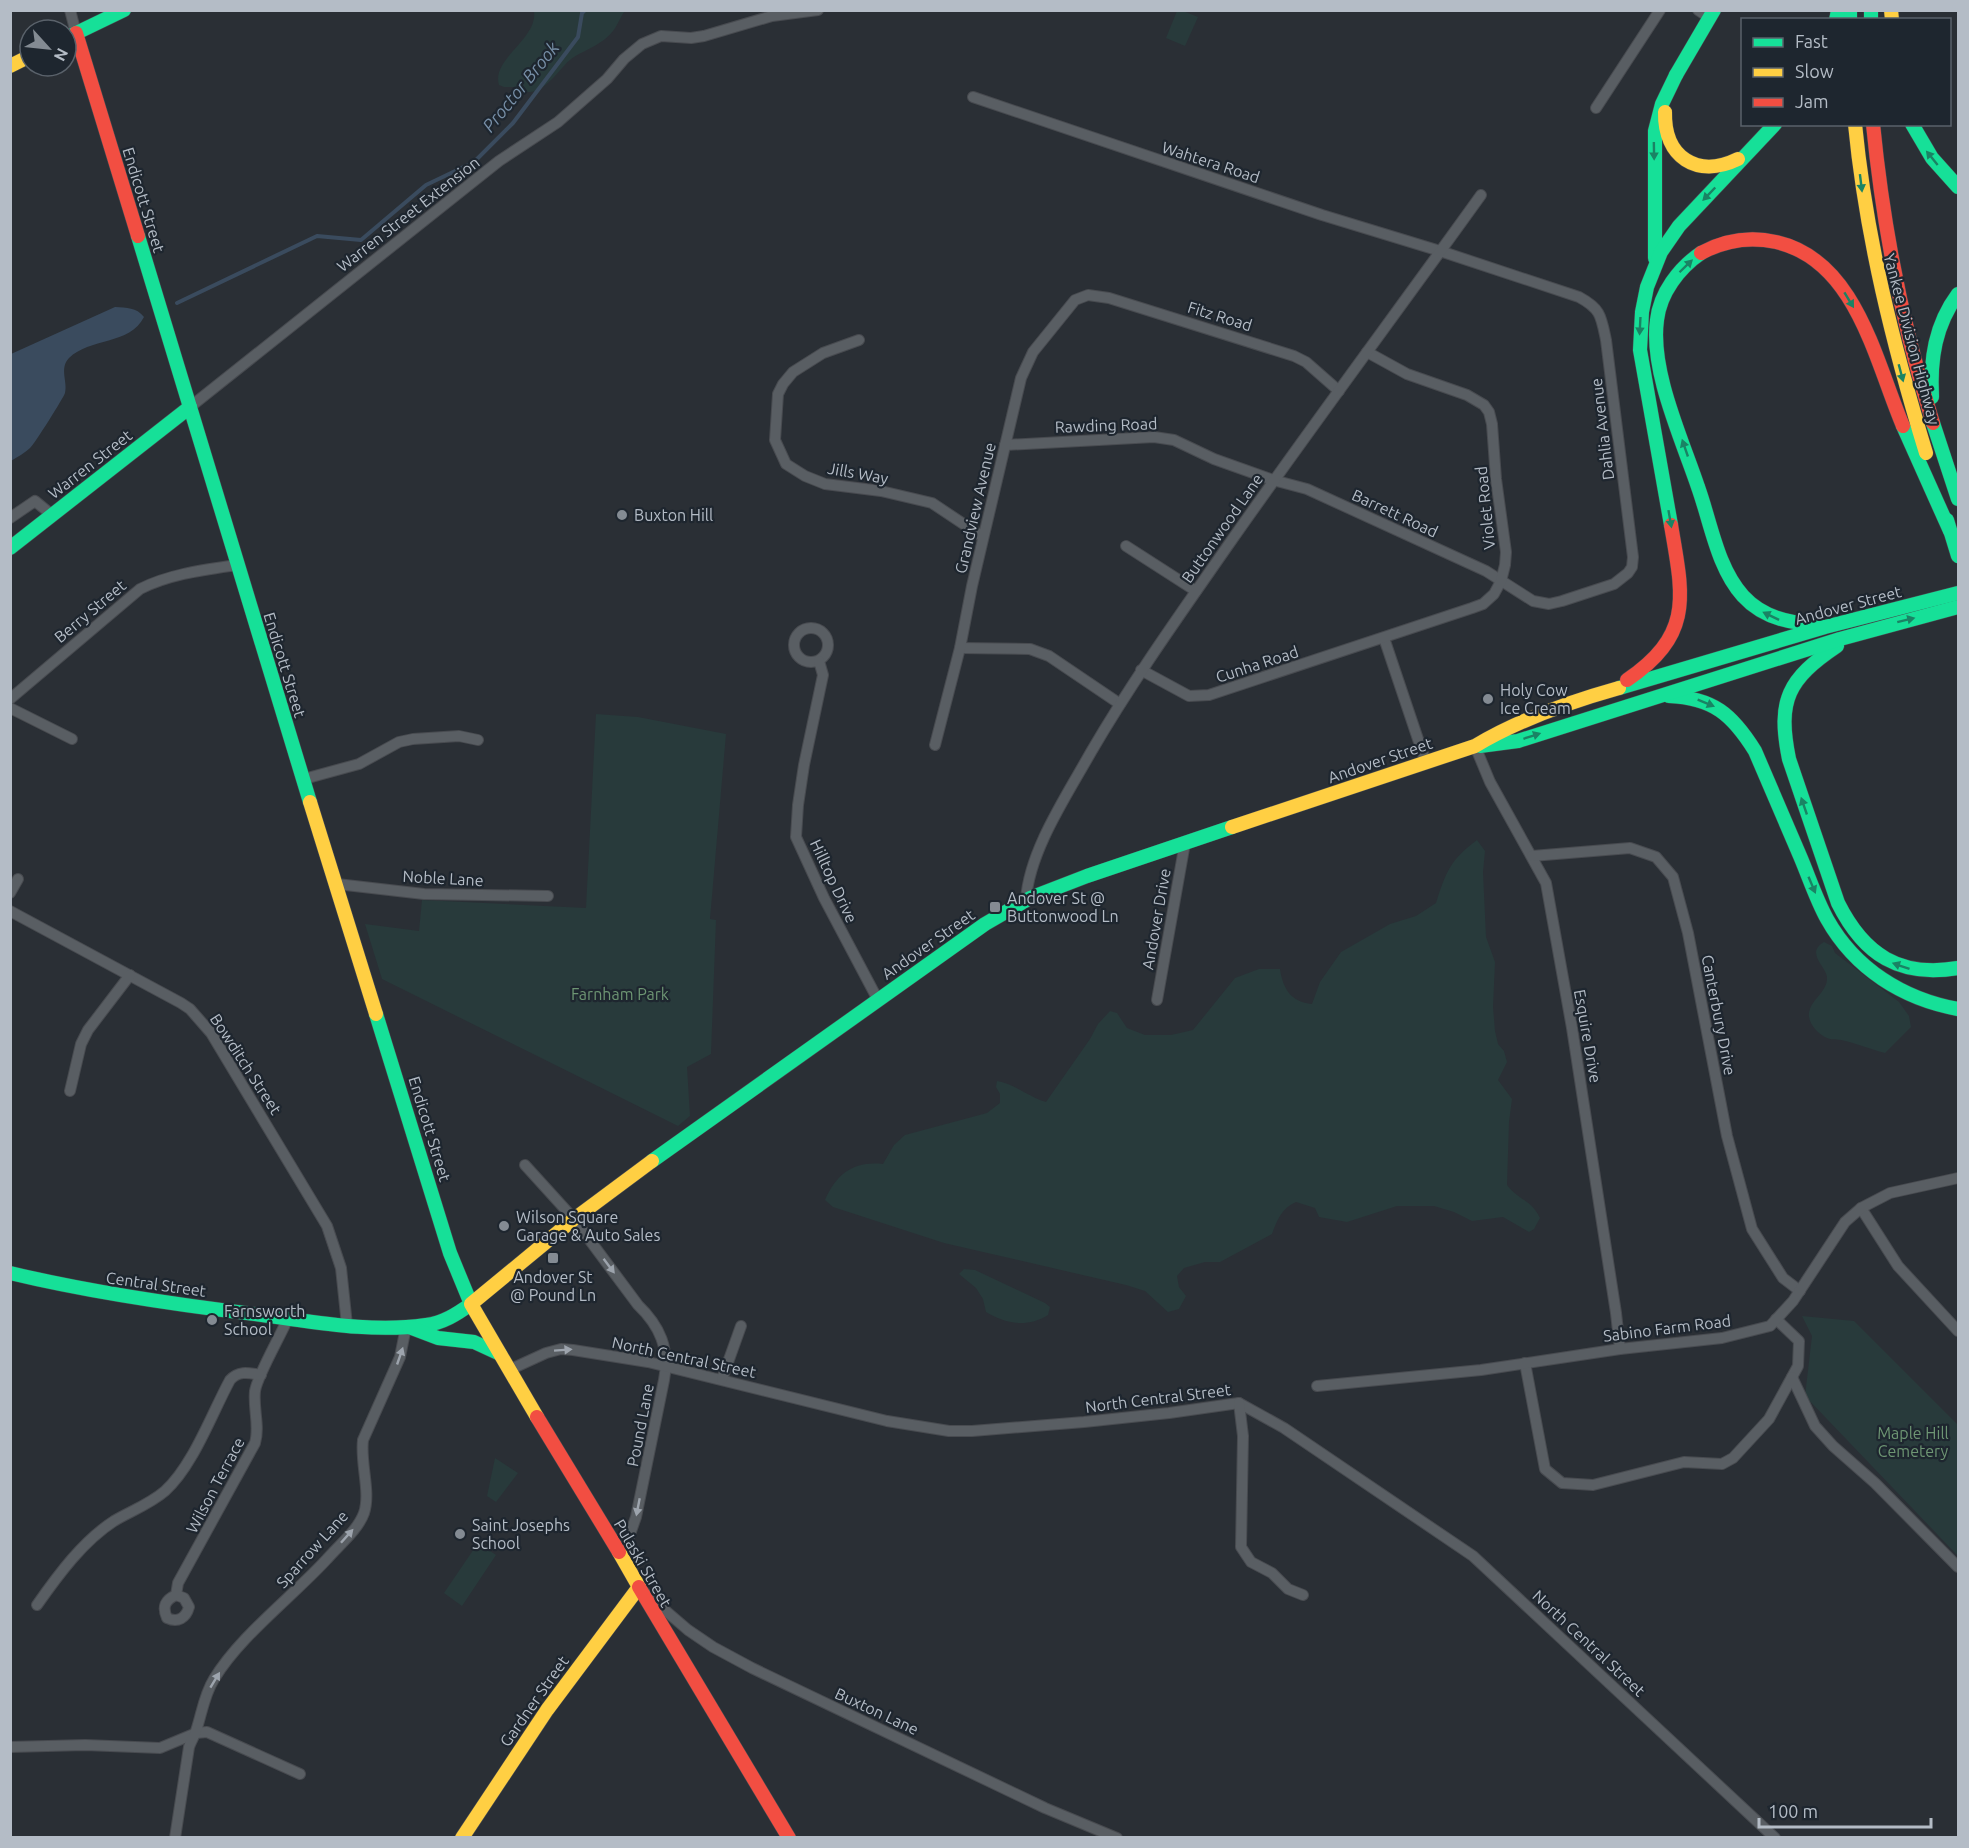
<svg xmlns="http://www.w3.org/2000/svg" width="1969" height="1848" font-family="Ubuntu,sans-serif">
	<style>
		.green { fill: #283a3b }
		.water { fill: #3a4b5e }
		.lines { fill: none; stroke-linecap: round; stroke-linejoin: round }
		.stream { stroke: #3a4b5e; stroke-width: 4 }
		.street-casing { stroke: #484b50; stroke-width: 12 }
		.fast-casing { stroke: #484b50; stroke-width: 15 }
		.slow-casing { stroke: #484b50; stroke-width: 15 }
		.jam-casing { stroke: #484b50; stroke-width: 15 }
		.street { stroke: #595e63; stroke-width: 10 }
		.fast { stroke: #16e098; stroke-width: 14 }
		.slow { stroke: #ffcf43; stroke-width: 14 }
		.jam { stroke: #f24e42; stroke-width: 14 }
		.oneway { fill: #1a8364 }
		.oneway2 { fill: #9da4ad }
		.poi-dot { fill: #848b93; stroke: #1e262f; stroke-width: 2 }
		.labels { text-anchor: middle; stroke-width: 4.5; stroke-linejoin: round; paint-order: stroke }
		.street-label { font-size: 16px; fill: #b4bcc6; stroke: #1e262f }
		.poi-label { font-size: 16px; fill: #b4bcc6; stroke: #1e262f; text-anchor: start }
		.park-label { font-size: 16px; fill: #6d9573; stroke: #1e262f }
		.water-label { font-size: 18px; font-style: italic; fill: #778fa7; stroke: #1e262f }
	</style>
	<rect width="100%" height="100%" fill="#2a2f35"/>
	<!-- green -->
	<g class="green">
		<path d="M 534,11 L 534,10 L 625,11 C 620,17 618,25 613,31 C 603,44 587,49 574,57 C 560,65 543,101 521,90 L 520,87 L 504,87 L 499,85 C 491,59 538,39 534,11 Z"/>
		<polygon points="1177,11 1183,11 1198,17 1185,46 1166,38"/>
		<polygon points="596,714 638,717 726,734 710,919 716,920 711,1054 687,1067 690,1116 678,1126 382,979 365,924 419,931 422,900 586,908"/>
		<path d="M 1477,840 L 1485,851 L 1483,872 L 1486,937 L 1495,962 L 1493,1007 L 1495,1031 L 1498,1044 L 1504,1051 L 1507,1062 L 1498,1080 L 1512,1099 L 1509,1122 L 1507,1185 C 1519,1201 1531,1199 1540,1218 L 1534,1229 L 1529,1232 L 1503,1217 L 1472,1221 L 1454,1212 L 1434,1206 L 1397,1206 L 1347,1222 L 1319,1217 L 1315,1208 L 1296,1202 C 1282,1208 1277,1220 1272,1234 L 1220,1262 L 1205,1262 L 1184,1268 L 1177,1276 L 1179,1287 L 1186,1296 L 1179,1309 L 1168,1312 L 1145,1291 L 1126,1285 L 944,1243 L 833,1207 L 825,1200 C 837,1173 854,1161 883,1164 L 894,1145 L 905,1135 L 987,1113 L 1000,1103 L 1000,1094 L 996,1087 L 997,1081 C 1015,1084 1029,1097 1046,1102 L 1090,1039 L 1098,1024 L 1110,1011 L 1117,1013 L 1127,1028 L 1145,1035 L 1171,1035 L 1193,1030 L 1235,978 L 1259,969 L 1280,969 C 1283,989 1291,1002 1312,1004 L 1320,982 L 1341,952 L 1390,924 L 1416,916 L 1436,903 C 1446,872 1450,860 1477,840 Z"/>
		<path d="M 1824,942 L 1832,946 L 1835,953 L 1899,1002 L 1909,1016 L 1911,1027 L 1885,1053 C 1870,1049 1856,1043 1841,1040 C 1836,1039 1831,1040 1827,1038 C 1817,1034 1805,1020 1810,1009 C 1814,998 1828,990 1827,977 C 1826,966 1805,953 1824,942 Z"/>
		<path d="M 964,1269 L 975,1270 L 1045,1303 L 1050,1307 L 1048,1315 C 1027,1328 1006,1324 986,1312 L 983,1299 L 976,1288 L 959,1274 Z"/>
		<polygon points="1802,1316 1854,1321 1958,1425 1958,1556 1805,1396 1812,1336"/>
		<polygon points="495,1458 518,1473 496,1502 487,1496"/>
		<polygon points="478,1543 496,1555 462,1606 444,1593"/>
	</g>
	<!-- water -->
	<path class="water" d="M 115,307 C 127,308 136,307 144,317 C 130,345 89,338 69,358 C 59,368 68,382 65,393 C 64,397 34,445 30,448 C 25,453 17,457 11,461 L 11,354 Z"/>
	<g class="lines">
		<!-- stream -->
		<polyline class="stream" points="177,303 317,236 361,240 426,185 474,162 513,123 578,37 582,13 585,10"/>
		<defs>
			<g id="street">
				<polyline points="70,10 76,33"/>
				<polyline points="1698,10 1710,18"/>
				<path d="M 973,97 L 1322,215 L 1440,251 L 1579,297 C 1601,309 1601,316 1606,340 L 1633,557 L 1632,567 L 1628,573 L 1614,584 L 1562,601 L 1549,604 L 1533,601 L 1486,571 L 1307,489 L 1273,480 L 1214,459 L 1174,440 L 1154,437 L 1005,445"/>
				<polyline points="1596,108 1660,10"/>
				<polyline points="859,340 823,353 793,372 783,384 778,394 775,440 786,464 805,476 825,484 881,491 932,503 983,537"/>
				<polyline points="190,407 499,161 558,122 607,79 624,59 642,44 661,36 691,38 704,36 772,16 818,10"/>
				<polyline points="10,518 35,501 52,515"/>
				<polyline points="1126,546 1196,591"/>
				<circle cx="811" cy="645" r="17"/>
				<polyline points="1384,638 1426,763"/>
				<polyline points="960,648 1030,649 1049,656 1120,704"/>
				<polyline points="819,661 823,675 804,765 798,805 796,837 824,898 878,1000"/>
				<polyline points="1141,670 1189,696 1209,695 1472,608 1483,604 1494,594 1501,581 1505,565 1506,552 1496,479 1492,424 1489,412 1484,405 1467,395 1407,374 1367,352"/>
				<path d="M 10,699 L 140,589 C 170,574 203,570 237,565"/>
				<polyline points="10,708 72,739"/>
				<polyline points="935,745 960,648 972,586 1021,378 1033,352 1075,300 1088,295 1109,298 1294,356 1306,362 1339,391"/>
				<polyline points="1475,746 1490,782 1546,883 1572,1028 1616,1313 1620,1349"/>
				<polyline points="304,779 359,764 399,742 413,739 459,736 478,740"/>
				<polyline points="1532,856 1630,848 1656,857 1673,877 1688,933 1727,1136 1752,1229 1783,1278 1800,1291"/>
				<polyline points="337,884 424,894 548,896"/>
				<polyline points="10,893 18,879"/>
				<path d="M 1026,900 C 1029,851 1067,795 1091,752 C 1133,680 1181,613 1229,544 C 1311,427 1397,312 1481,195"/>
				<polyline points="10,911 181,1003 190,1009 211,1033 327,1226 341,1268 347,1325"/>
				<polyline points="1157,1000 1185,843"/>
				<polyline points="70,1091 81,1044 88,1030 130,975"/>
				<path d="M 525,1165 L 574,1219 L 638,1305 C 660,1326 670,1349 664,1380 L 636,1517 L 622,1557"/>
				<polyline points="1861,1208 1898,1266 1958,1331"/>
				<polyline points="1525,1363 1545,1469 1562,1483 1593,1485 1684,1462 1722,1464 1733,1458 1769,1419 1798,1366 1799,1341 1776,1319"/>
				<polyline points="509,1370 546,1353 561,1349 573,1350 648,1362 887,1421 949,1431 972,1431 1084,1422 1169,1413 1239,1403 1284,1428 1473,1556 1775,1838"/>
				<polyline points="1792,1377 1815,1426 1833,1446 1875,1483 1958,1567"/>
				<polyline points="722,1379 741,1326"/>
				<polyline points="1317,1386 1481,1370 1620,1349 1722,1338 1770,1326 1793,1301 1845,1222 1861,1208 1890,1193 1958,1178"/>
				<polyline points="1239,1403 1243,1436 1241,1547 1251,1562 1272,1573 1288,1589 1303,1595"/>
				<polyline points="646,1594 688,1630 713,1647 752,1668 1045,1808 1117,1838"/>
				<path d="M 176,1595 L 184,1598 L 189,1607 C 186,1618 178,1623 167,1618 C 162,1607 165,1600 176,1595 L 178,1583 L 255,1443 C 260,1426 253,1409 255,1391 C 257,1376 281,1335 288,1318"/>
				<path d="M 37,1605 C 58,1575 83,1541 114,1521 C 131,1511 150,1504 165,1491 C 193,1466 212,1413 230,1380 C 239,1370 249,1373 261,1375"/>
				<polyline points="10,1747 85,1745 160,1748 196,1733 207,1732 300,1774"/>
				<path d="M 175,1838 L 189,1747 C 191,1741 194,1737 196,1731 C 202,1713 204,1695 214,1679 C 240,1636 292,1597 327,1559 C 339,1545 358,1530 364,1513 C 371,1492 360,1463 363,1440 L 400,1357 L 406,1327"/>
			</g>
			<g id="fast">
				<polyline points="1850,10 1850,20"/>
				<polyline points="1871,10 1871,20"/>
				<polyline points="1836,20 1838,10"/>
				<polyline points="66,38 124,10"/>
				<polyline points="1676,75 1714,10"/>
				<polyline points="1912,124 1932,158 1958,187"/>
				<polyline points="138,236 310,802"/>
				<path d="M 1701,253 C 1679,268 1660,293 1657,320 C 1650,371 1682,439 1698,487 C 1711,523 1717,567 1743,596 C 1763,618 1790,624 1818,624"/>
				<polyline points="1655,258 1655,131 1662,104 1676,75"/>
				<path d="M 1932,397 C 1930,359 1935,325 1958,294"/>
				<polyline points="1933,423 1958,499"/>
				<polyline points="1903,426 1950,531"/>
				<polyline points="1947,520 1958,556"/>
				<polyline points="1671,525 1640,350 1642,312 1647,287 1661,252 1679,226 1775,124"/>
				<polyline points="10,548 190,407"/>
				<path d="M 1837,646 C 1788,679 1777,700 1789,759 L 1838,903 C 1864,955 1900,978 1958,968"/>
				<polyline points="1619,688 1825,627 1958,593"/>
				<path d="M 1669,696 C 1713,698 1732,714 1755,751 C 1770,786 1785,821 1800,856 C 1809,877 1816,899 1827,919 C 1855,969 1903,999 1958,1009"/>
				<polyline points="1480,746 1518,741 1840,639 1958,607"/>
				<polyline points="376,1014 450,1253 471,1304"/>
				<polyline points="652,1161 985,924 1030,898 1087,876 1232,827"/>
				<path d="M 10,1273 C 93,1293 177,1305 262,1315 C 316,1322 372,1333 426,1325 C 443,1323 457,1314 471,1304"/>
				<polyline points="409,1327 438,1338 474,1342 500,1354"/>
			</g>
			<g id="slow">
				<polyline points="1891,10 1892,20"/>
				<polyline points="10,66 30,56"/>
				<path d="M 1665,112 C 1664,157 1697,179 1738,159"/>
				<path d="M 1855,124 C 1866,237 1893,345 1926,453"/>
				<polyline points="310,802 376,1014"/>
				<path d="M 1232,827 L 1475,746 C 1520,719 1569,702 1619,688"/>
				<polyline points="537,1417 471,1304 574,1219 652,1161"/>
				<polyline points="462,1838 547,1710 639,1587 619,1552"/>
			</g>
			<g id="jam">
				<polyline points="76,33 138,236"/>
				<path d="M 1873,124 C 1883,226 1902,325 1933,423"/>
				<path d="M 1701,253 C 1725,240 1749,236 1776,242 C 1856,260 1875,360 1903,426"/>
				<path d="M 1627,680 C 1694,634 1683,596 1671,525"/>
				<polyline points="537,1417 619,1552"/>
				<polyline points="639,1587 789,1838"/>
			</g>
		</defs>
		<!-- street casing -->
		<use href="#street" class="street-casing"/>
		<!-- fast casing -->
		<use href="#fast" class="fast-casing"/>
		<!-- slow casing -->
		<use href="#slow" class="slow-casing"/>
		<!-- jam casing -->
		<use href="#jam" class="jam-casing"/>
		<!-- street -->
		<use href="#street" class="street"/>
		<!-- fast -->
		<use href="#fast" class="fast"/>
		<!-- slow -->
		<use href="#slow" class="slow"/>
		<!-- jam -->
		<use href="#jam" class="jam"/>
	</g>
	<!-- one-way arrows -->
	<defs><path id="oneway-solid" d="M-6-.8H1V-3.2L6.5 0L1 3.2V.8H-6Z" transform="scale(1.5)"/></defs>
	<g class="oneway">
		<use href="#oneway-solid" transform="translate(1654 151) rotate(89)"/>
		<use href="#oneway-solid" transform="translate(1932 158) rotate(-129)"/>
		<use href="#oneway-solid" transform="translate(1861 183) rotate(83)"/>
		<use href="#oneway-solid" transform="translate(1709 194) rotate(134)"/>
		<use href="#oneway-solid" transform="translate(1686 266) rotate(-44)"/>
		<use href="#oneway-solid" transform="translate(1849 300) rotate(59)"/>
		<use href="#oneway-solid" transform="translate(1640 326) rotate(93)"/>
		<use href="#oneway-solid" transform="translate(1901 373) rotate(75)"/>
		<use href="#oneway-solid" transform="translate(1685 448) rotate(-109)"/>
		<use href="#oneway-solid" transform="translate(1670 519) rotate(80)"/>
		<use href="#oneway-solid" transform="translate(1771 616) rotate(-154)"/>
		<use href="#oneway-solid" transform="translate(1906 620) rotate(-14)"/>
		<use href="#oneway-solid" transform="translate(1706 703) rotate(22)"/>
		<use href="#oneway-solid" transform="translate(1532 736) rotate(-18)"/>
		<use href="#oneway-solid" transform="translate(1804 806) rotate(-109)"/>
		<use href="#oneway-solid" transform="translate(1812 885) rotate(67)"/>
		<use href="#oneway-solid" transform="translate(1901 966) rotate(-161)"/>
	</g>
	<g class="oneway2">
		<use href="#oneway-solid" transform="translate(609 1266) rotate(53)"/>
		<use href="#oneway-solid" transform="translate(563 1350) rotate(-4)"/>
		<use href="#oneway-solid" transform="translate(400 1356) rotate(-71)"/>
		<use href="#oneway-solid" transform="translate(638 1507) rotate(101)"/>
		<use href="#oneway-solid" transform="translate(347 1536) rotate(-48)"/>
		<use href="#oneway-solid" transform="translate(215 1680) rotate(-59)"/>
	</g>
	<!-- markers -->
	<g class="poi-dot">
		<circle cx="622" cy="515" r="6"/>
		<circle cx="1488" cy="699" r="6"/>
		<rect x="989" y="901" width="12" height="12" rx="3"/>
		<circle cx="504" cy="1226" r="6"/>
		<rect x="547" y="1252" width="12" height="12" rx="3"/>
		<circle cx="212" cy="1320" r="6"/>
		<circle cx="460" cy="1534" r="6"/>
	</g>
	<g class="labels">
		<!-- street labels -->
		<g class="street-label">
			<text transform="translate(1211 162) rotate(18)" y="6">Wahtera Road</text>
			<text transform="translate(144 200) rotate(73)" y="6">Endicott Street</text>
			<text transform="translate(408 214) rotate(-38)" y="6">Warren Street Extension</text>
			<text transform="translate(1220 316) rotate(17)" y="6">Fitz Road</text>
			<text transform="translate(1912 339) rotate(75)" y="6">Yankee Division Highway</text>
			<text transform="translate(1106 425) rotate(-2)" y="6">Rawding Road</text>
			<text transform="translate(1602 429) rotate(-97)" y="6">Dahlia Avenue</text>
			<text transform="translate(90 464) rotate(-38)" y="6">Warren Street</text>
			<text transform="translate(858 473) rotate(10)" y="6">Jills Way</text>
			<text transform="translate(975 508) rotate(-77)" y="6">Grandview Avenue</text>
			<text transform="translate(1485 508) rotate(-96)" y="6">Violet Road</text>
			<text transform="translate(1395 513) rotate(25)" y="6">Barrett Road</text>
			<text transform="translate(1222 528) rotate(-55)" y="6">Buttonwood Lane</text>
			<text transform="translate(1848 605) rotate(-15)" y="6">Andover Street</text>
			<text transform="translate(90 611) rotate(-40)" y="6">Berry Street</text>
			<text transform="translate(1257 664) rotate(-18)" y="6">Cunha Road</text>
			<text transform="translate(285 665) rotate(73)" y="6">Endicott Street</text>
			<text transform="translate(1380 760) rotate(-19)" y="6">Andover Street</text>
			<text transform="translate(443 878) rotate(3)" y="6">Noble Lane</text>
			<text transform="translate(834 881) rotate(65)" y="6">Hilltop Drive</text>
			<text transform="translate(1156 919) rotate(-80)" y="6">Andover Drive</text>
			<text transform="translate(928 944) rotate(-35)" y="6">Andover Street</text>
			<text transform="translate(1719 1015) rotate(79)" y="6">Canterbury Drive</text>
			<text transform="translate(1588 1036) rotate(80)" y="6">Esquire Drive</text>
			<text transform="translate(246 1064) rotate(57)" y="6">Bowditch Street</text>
			<text transform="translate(430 1129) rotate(73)" y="6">Endicott Street</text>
			<text transform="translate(156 1284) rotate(8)" y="6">Central Street</text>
			<text transform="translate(1667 1328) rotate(-7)" y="6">Sabino Farm Road</text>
			<text transform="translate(684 1357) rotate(12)" y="6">North Central Street</text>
			<text transform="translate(1158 1398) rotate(-7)" y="6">North Central Street</text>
			<text transform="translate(640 1425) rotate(-79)" y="6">Pound Lane</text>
			<text transform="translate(215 1485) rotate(-62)" y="6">Wilson Terrace</text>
			<text transform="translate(312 1549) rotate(-48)" y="6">Sparrow Lane</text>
			<text transform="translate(643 1563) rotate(60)" y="6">Pulaski Street</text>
			<text transform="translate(1589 1643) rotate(43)" y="6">North Central Street</text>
			<text transform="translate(534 1701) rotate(-55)" y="6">Gardner Street</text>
			<text transform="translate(877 1711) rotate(25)" y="6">Buxton Lane</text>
		</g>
		<!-- poi labels -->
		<g class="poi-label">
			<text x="634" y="521">Buxton Hill</text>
			<text x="1500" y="696">Holy Cow<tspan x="1500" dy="18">Ice Cream</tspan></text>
			<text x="1007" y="904">Andover St @<tspan x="1007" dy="18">Buttonwood Ln</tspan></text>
			<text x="516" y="1223">Wilson Square<tspan x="516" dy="18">Garage &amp; Auto Sales</tspan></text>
			<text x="553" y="1283" text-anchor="middle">Andover St<tspan x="553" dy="18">@ Pound Ln</tspan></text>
			<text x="224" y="1317">Farnsworth<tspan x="224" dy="18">School</tspan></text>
			<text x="472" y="1531">Saint Josephs<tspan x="472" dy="18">School</tspan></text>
		</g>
		<!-- park labels -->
		<g class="park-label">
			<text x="620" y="1000">Farnham Park</text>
			<text x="1913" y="1439">Maple Hill<tspan x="1913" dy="18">Cemetery</tspan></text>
		</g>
		<!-- water labels -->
		<g class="water-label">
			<text transform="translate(521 87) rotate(-51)" y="6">Proctor Brook</text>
		</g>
	</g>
	<!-- border -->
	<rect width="1969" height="1848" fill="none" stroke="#b4bcc6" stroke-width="24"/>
	<!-- legend -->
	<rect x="1741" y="18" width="210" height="108" fill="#1e262f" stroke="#5a626b" stroke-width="1.5"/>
	<rect x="1753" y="38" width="30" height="9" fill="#16e098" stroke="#5a626b" stroke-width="1.5"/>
	<text x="1795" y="48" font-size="18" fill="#b4bcc6">Fast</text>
	<rect x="1753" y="68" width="30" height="9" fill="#ffcf43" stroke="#5a626b" stroke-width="1.5"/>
	<text x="1795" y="78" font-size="18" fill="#b4bcc6">Slow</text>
	<rect x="1753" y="98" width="30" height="9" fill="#f24e42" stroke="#5a626b" stroke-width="1.5"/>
	<text x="1795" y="108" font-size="18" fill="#b4bcc6">Jam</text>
	<!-- north arrow -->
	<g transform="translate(48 48) rotate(117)"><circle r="28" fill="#1e262f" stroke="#5a626b" stroke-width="1.5"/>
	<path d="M0-4.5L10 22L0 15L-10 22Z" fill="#848b93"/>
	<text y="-9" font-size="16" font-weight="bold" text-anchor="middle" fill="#b4bcc6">N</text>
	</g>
	<!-- scale -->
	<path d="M1759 1818v9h172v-9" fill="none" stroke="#b4bcc6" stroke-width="3"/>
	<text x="1768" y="1818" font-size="18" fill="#b4bcc6" stroke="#1e262f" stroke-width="4.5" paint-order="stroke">100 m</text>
</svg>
